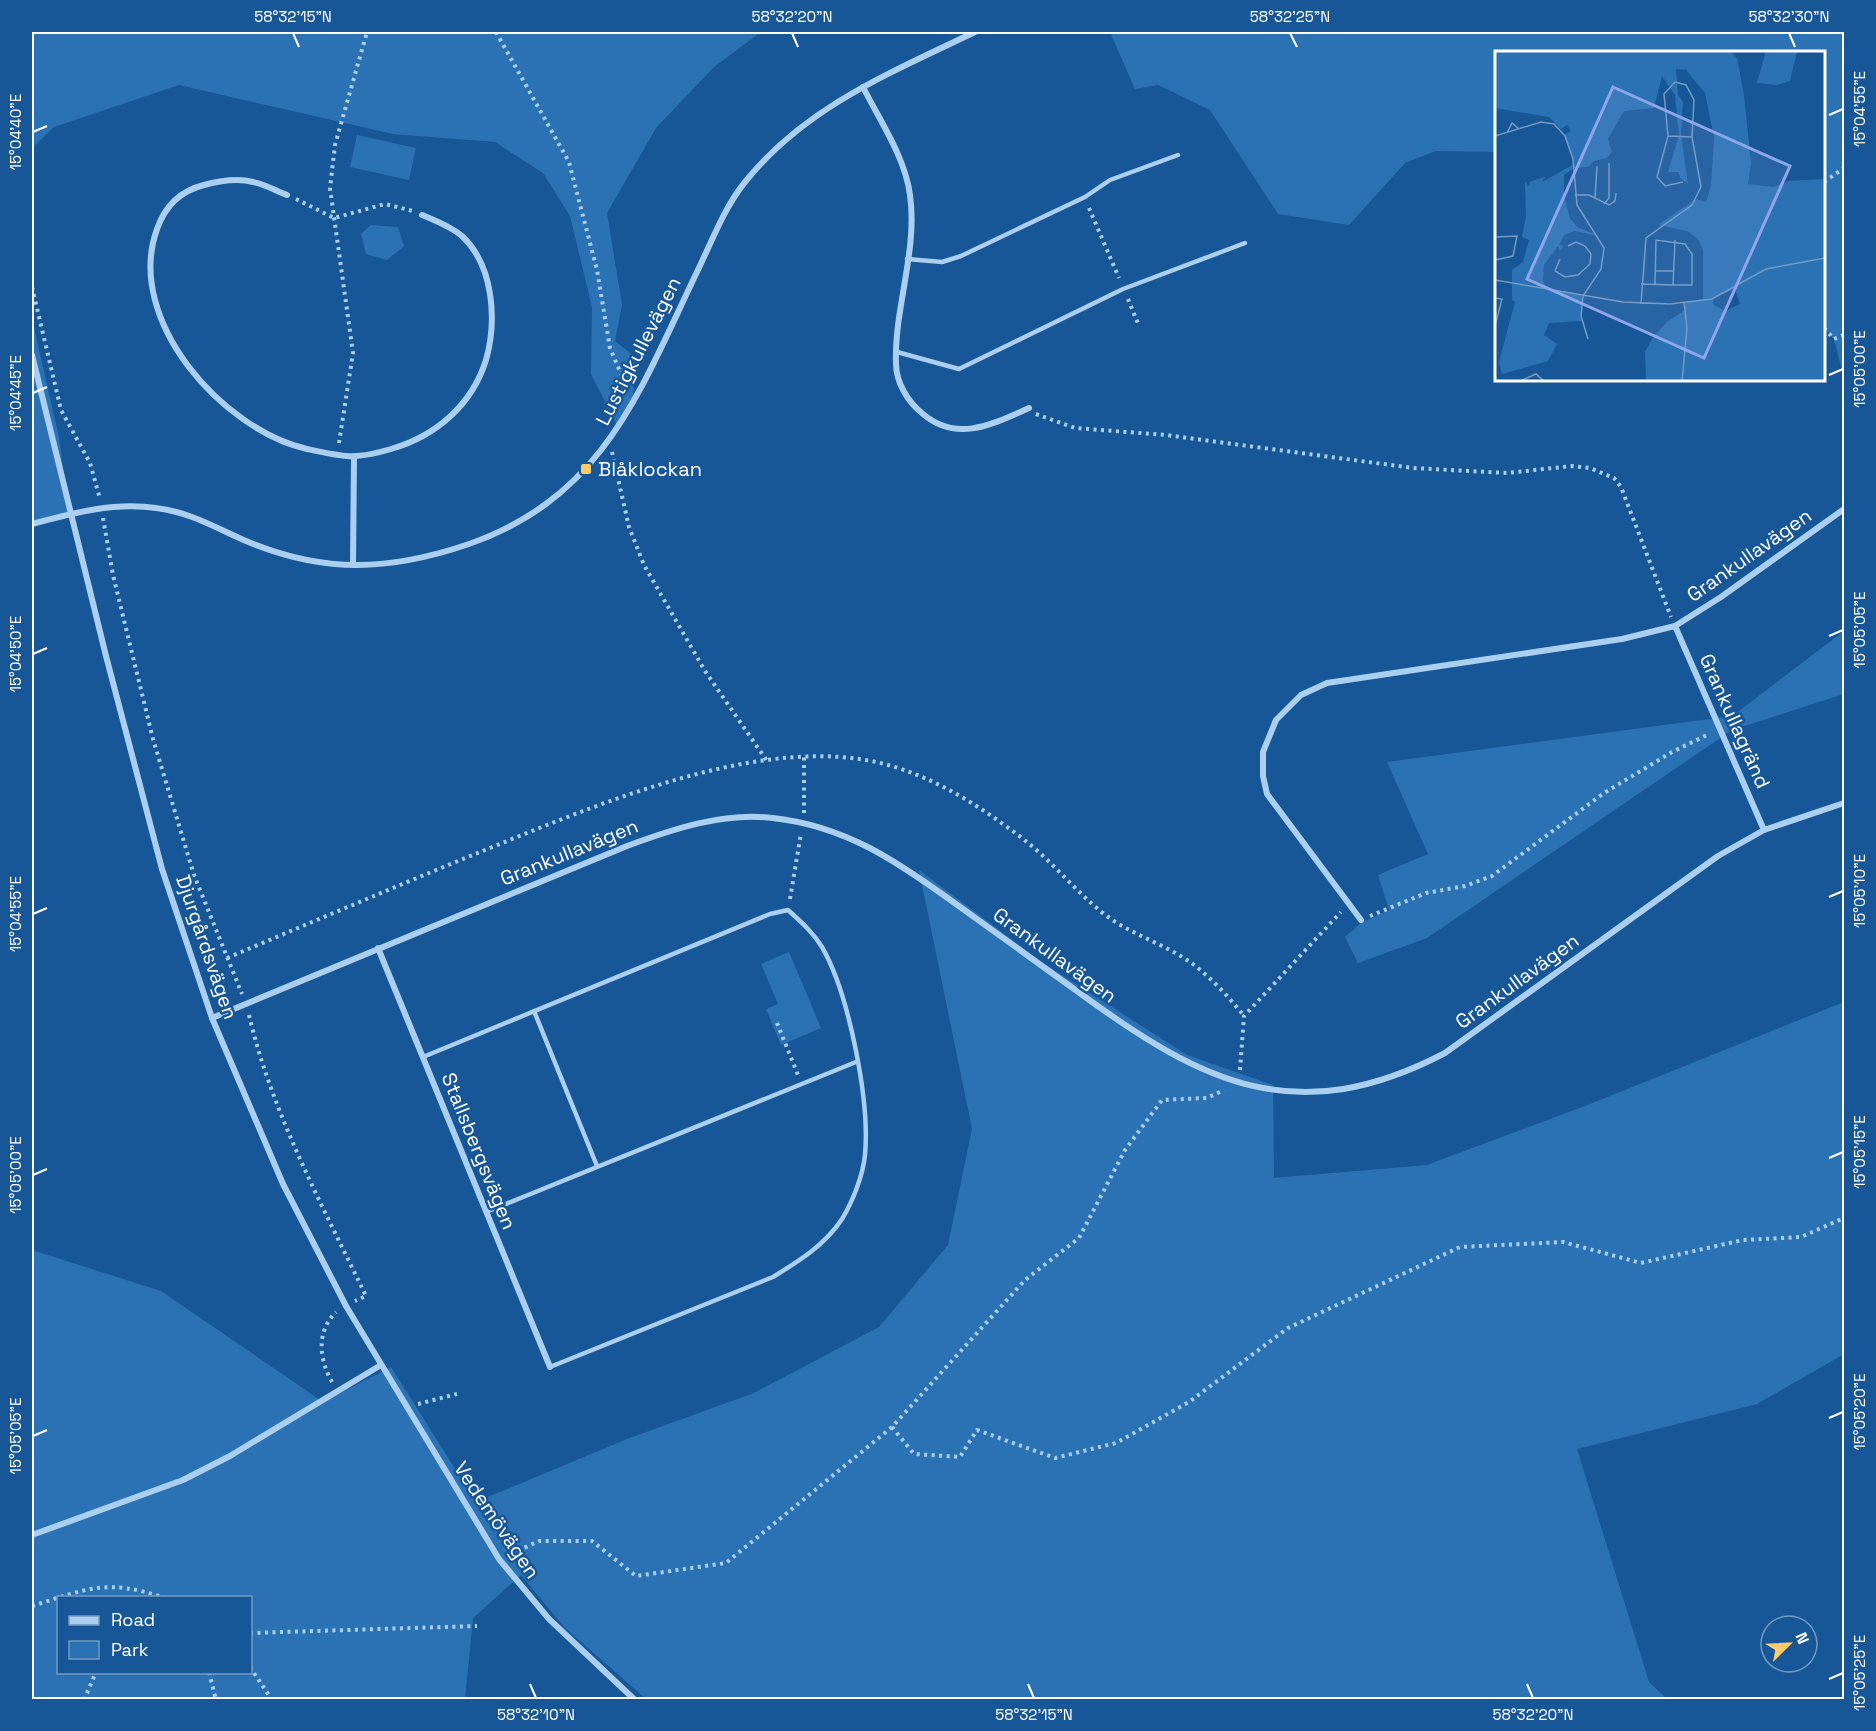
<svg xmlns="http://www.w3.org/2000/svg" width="1876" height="1731" font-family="'Space Grotesk',sans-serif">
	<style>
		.green { fill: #2b72b5; fill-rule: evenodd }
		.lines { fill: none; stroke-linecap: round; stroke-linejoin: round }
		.path { stroke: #aacff1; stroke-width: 4; stroke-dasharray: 3 4.5; stroke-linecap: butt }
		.service { stroke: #aacff1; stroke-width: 4.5 }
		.minor { stroke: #aacff1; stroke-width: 6 }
		.ticks { fill: none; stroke: #fff; stroke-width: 2 }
		.poi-dot { fill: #ffca6a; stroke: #175797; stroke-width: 2 }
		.labels { text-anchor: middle; stroke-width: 5; stroke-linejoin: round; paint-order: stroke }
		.street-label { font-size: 20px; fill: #fff; stroke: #175797 }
		.poi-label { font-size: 20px; fill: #fff; stroke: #175797; text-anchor: start }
		.inset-road { fill: none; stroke: #749ac1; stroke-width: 1.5 }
		.view { fill: #8ea6ec; fill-opacity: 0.15; stroke: #8ea6ec; stroke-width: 3 }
		.inset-edge { fill: none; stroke: #fff; stroke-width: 3 }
		.neatline { fill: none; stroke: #fff; stroke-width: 2 }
		.ticks-label { font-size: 15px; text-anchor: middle; fill: #fff }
	</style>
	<rect width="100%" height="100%" fill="#175797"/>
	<!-- green -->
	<g class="green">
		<polygon points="32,32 761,32 714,67 656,128 607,213 622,305 615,341 635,357 633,400 619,429 591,374 592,307 570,216 543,173 495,142 393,134 179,85 54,127 32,148"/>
		<polygon points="1110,32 1844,32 1844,378 1834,339 1824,328 1824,52 1496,52 1496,152 1436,151 1405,163 1349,225 1278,214 1210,110 1158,85 1135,89"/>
		<polygon points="357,135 416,148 409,180 350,167"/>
		<polygon points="371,225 398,227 404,246 387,260 366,254 361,234"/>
		<polygon points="32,319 59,437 69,514 32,525"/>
		<polygon points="1844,631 1844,694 1732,730 1427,938 1358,963 1345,937 1361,923 1389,910 1378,875 1428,854 1387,762 1724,717 1727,720"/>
		<path d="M 919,870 L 1043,963 L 1187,1055 L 1273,1085 L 1274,1178 L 1427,1165 L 1585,1106 L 1844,1002 L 1844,1354 L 1757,1404 L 1577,1449 L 1649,1682 L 1667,1699 L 646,1699 L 564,1627 L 521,1575 L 473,1618 L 465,1699 L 32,1699 L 32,1250 L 161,1291 L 323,1402 L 391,1367 L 476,1502 L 627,1439 L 754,1393 L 879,1327 L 948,1245 L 972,1129 ZM 58,1598 L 250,1598 L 250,1672 L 58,1672 Z"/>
		<polygon points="789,952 821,1028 781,1045 766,1009 778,1004 761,964"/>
	</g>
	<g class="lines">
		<!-- path -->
		<g class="path">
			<polyline points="496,32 569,162 597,270 610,348 627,388"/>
			<polyline points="1824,182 1844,168"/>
			<polyline points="296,199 334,218 385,204 413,211"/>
			<polyline points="1089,208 1119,278"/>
			<polyline points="32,287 61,410 90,463 100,499"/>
			<polyline points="1128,299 1139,326"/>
			<polyline points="1824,328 1834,339 1844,335"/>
			<polyline points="1036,414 1075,428 1166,435 1413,468 1507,473 1572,466 1590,468 1614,478 1621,487 1671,617"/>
			<polyline points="339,443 353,353 330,188 335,145 367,32"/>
			<polyline points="612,452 629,527 644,565 705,671 767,761"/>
			<polyline points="103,518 113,575 153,739 194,875 242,994"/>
			<polyline points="804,813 804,757"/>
			<polyline points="790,899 801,833"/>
			<polyline points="1370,916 1426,893 1465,886 1492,876 1604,793 1672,752 1709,734"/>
			<path d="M 227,958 C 310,923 392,888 475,854 C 590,808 764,730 888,765 C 939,779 986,810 1027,842 C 1052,862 1073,888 1098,909 C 1124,932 1158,941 1187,960 C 1208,974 1228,996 1244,1016"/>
			<path d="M 249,1015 C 272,1113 322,1205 366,1296 L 355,1301"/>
			<polyline points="777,1023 798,1075"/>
			<polyline points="1240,1070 1244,1016 1341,912"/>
			<path d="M 332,1382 C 319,1359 316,1332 336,1312"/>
			<polyline points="418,1404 457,1394"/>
			<polyline points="892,1427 914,1454 960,1457 977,1430 1055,1458 1116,1443 1189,1402 1288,1328 1460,1247 1563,1242 1641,1263 1743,1240 1801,1237 1844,1218"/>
			<polyline points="511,1554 539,1541 592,1541 636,1576 726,1563 892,1427 1025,1280 1079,1238 1125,1150 1162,1100 1207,1098 1224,1090"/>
			<path d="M 32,1606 C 87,1589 106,1578 165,1598"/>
			<polyline points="250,1633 477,1626"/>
			<polyline points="250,1667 272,1700"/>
			<polyline points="209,1672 216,1700"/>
			<polyline points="84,1700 96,1672"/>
		</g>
		<!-- service -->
		<g class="service">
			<polyline points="907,259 942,262 961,256 1085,197 1110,180 1178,155"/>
			<polyline points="897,352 959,369 1123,289 1245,243"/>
			<polyline points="534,1011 597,1166"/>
			<path d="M 423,1057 L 770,914 L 788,910 C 800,921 813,932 822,947 C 849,994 870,1101 865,1155 C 863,1175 853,1201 842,1219 C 825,1245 799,1261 773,1277 L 550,1367"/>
			<polyline points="486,1212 856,1062"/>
		</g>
		<!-- minor -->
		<g class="minor">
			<path d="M 863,87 C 880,121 905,157 910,195 C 918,250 894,309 896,363 C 896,383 908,402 923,414 C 957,443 993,424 1029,408"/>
			<path d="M 287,195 C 276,191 265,184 253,182 C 238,178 219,181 204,185 C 180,191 165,206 157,229 C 124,320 223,430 307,449 C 343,457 355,460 391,449 C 436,436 472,405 486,360 C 497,321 494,266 462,236 C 450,226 436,221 422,215"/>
			<polyline points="32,355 106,656 162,869 212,1018 283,1184 346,1306 499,1559 549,1619 635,1700"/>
			<path d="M 32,524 C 73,513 113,502 156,508 C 190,512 216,528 246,541 C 324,574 390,571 469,544 C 605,496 640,390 697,272 C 712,241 724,208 745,182 C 805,107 892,72 975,32"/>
			<polyline points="353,565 354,458"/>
			<polyline points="1675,626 1764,830"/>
			<polyline points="1361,920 1267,794 1263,776 1263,752 1276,720 1301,695 1327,683 1622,639 1675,626 1721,597 1844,509"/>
			<polyline points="378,948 550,1367"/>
			<path d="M 212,1018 L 627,846 C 673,829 723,812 773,818 C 846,826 898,862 956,904 C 997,934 1039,964 1081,994 C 1204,1084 1298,1130 1445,1053 L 1718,856 L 1764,830 L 1844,803"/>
			<polyline points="32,1535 183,1480 230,1456 381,1365"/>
		</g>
	</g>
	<!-- ticks -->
	<path class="ticks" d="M 293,33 L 299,47M 792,33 L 798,47M 1290,33 L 1297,47M 1789,33 L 1795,47M 1829,115 L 1843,109M 33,132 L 47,126M 1829,375 L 1843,369M 33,393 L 47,387M 1829,636 L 1843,630M 33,654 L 47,648M 1829,897 L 1843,891M 33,914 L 47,908M 1829,1158 L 1843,1152M 33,1175 L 47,1169M 1829,1418 L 1843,1412M 33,1436 L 47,1430M 1829,1679 L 1843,1673M 530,1684 L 536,1698M 1028,1684 L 1034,1698M 1527,1684 L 1533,1698"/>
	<!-- markers -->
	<rect class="poi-dot" x="580" y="463" width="12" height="12" rx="3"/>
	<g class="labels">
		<!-- street labels -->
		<g class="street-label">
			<text transform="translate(638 351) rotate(-63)" y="7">Lustigkullevägen</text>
			<text transform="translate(1749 555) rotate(-35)" y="7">Grankullavägen</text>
			<text transform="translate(1735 721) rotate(66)" y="7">Grankullagränd</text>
			<text transform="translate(569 852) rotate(-22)" y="7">Grankullavägen</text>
			<text transform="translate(207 947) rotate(71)" y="7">Djurgårdsvägen</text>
			<text transform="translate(1055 955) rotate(36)" y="7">Grankullavägen</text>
			<text transform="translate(1517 981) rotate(-36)" y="7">Grankullavägen</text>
			<text transform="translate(479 1151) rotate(68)" y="7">Stallsbergsvägen</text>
			<text transform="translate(497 1520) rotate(56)" y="7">Vedemövägen</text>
		</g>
		<!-- poi labels -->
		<g class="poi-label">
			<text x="598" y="476">Blåklockan</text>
		</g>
	</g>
	<!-- overview -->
	<g transform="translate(1495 51)">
		<rect width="330" height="330" fill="#175797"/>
		<path d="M 0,0 L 235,0 L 242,7 L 249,44 L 256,112 L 253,133 L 279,136 L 294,130 L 330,128 L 330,330 L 151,330 L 150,301 L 158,286 L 172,271 L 190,259 L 190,251 L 208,248 L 208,199 L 203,188 L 192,180 L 163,174 L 201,148 L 211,151 L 216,135 L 219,86 L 210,42 L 191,19 L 181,18 L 183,44 L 188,51 L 186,84 L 193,133 L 185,127 L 184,121 L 173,121 L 184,84 L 180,44 L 167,25 L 159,57 L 129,60 L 113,88 L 117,101 L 112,107 L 99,110 L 93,116 L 79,117 L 69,124 L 69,145 L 75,167 L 82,176 L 104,185 L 80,180 L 69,184 L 64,194 L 69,195 L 65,200 L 63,195 L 49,214 L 48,229 L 50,237 L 88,245 L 87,270 L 54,272 L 49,284 L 62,293 L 53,310 L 7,323 L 4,311 L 20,251 L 17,249 L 17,219 L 28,211 L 34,189 L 27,186 L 31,165 L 30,131 L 34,135 L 35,131 L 51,125 L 47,131 L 79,113 L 69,84 L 76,80 L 72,74 L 66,78 L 54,66 L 0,57 ZM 240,238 L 245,253 L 230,260 L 219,254 L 217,247 ZM 271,0 L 302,0 L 295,30 L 282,34 L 262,32 Z" fill="#2b72b5" fill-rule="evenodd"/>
		<path class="inset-road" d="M 12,82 L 17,72 L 24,78M 0,85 L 46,71 L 59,73 L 70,85 L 78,108 L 82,154 L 109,197 L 106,218 L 88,245 L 86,265 L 93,288M 173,85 L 197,86M 80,144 L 94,144 L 114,154 L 120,150 L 121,142M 100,147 L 102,115M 109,153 L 114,147 L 114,112M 0,186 L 22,185 L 18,205 L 0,209M 65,208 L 60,220 L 70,226 L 83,224 L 95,213 L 96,203 L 90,195 L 81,191 L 73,195M 160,220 L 179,220M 0,229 L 128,251 L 175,253 L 217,248 L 271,218 L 330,207M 146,233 L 178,234 L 197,234 L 197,203 L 190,193 L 161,189 L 160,233M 178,234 L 180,189M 0,247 L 7,248 L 0,275M 146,253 L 151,187 L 197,154 L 206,136 L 197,86 L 199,49 L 191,34 L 180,31 L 169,43 L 173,85 L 162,126 L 170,135 L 188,131M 25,330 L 41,323 L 49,330M 187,330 L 192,277 L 189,252"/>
		<path class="view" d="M 118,36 L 295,115 L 209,307 L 32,228 Z"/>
		<rect width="330" height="330" class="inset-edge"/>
	</g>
	<!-- border -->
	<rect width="1876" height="1731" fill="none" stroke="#175797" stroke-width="66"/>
	<!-- legend -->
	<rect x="57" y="1596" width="195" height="78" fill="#175797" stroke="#749ac1" stroke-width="1.5"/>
	<rect x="69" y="1616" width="30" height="9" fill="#aacff1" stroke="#749ac1" stroke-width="1.5"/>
	<text x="111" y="1626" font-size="18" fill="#ffffff">Road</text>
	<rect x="69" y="1641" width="30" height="18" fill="#2b72b5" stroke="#749ac1" stroke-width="1.5"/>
	<text x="111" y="1656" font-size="18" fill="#ffffff">Park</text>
	<!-- north arrow -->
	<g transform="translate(1789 1644) rotate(66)"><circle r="28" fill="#175797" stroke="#749ac1" stroke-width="1.5"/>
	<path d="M0-4.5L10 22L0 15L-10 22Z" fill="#ffca6a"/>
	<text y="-9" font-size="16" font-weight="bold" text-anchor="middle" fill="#ffffff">N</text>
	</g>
	<rect x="33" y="33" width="1810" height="1665" class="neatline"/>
	<g class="ticks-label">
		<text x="293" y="22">58°32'15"N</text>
		<text x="792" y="22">58°32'20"N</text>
		<text x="1290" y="22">58°32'25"N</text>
		<text x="1789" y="22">58°32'30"N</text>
		<text transform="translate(1860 109) rotate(-90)" y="5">15°04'55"E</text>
		<text transform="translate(16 132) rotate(-90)" y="5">15°04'40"E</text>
		<text transform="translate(1860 369) rotate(-90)" y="5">15°05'00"E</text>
		<text transform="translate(16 393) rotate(-90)" y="5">15°04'45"E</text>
		<text transform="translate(1860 630) rotate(-90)" y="5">15°05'05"E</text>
		<text transform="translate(16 654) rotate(-90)" y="5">15°04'50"E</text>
		<text transform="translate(1860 891) rotate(-90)" y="5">15°05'10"E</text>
		<text transform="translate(16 914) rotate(-90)" y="5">15°04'55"E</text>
		<text transform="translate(1860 1152) rotate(-90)" y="5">15°05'15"E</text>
		<text transform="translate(16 1175) rotate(-90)" y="5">15°05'00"E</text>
		<text transform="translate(1860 1412) rotate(-90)" y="5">15°05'20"E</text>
		<text transform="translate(16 1436) rotate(-90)" y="5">15°05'05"E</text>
		<text transform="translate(1860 1673) rotate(-90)" y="5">15°05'25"E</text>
		<text x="536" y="1720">58°32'10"N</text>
		<text x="1034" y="1720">58°32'15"N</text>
		<text x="1533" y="1720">58°32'20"N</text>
	</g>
</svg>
